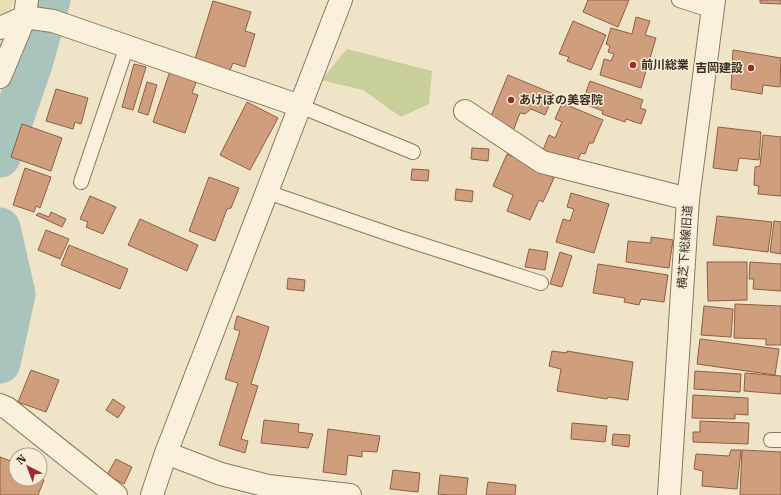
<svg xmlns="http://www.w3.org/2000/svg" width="781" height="495" font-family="'Roboto Serif','Noto Sans JP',serif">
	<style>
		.farmland { fill: #e6deb5 }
		.green { fill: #c9cf9b }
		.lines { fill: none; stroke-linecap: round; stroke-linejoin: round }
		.river { stroke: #a9c4bc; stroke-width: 41 }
		.building { fill: #cf9f7d; stroke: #8d5f41 }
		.service-casing { stroke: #8d765c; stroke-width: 16 }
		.minor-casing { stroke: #8d765c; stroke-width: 24 }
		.service { stroke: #faf1dc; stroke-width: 14 }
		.minor { stroke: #faf1dc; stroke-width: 22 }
		.poi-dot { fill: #9e2a2b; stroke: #f7eed8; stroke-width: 1.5 }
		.labels { text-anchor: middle; stroke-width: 3; stroke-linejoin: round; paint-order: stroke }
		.poi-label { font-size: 12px; font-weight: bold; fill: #3d2e20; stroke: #f7eed8; text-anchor: start }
		.street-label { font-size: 12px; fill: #3d2e20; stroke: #f7eed8 }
	</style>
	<rect width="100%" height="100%" fill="#f0e4c8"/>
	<!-- farmland -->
	<polygon class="farmland" points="0,0 13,0 3,42 0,48"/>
	<!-- green -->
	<polygon class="green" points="347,49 432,71 429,104 401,117 363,90 321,80"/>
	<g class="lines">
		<!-- river -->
		<g class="river">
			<polyline points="0,157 32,64 50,0"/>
			<polyline points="0,228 15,294 0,363"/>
		</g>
	</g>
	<!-- building -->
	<g class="building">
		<polygon points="588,0 629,0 618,27 583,12"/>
		<polygon points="760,0 781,0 781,4 760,3"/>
		<polygon points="213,1 251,12 245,31 255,34 245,67 233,63 230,70 195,59"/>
		<polygon points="636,17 650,21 645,35 656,38 641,88 600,75 604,59 611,61 614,54 608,52 610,46 606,44 611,28 632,34"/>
		<polygon points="573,21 606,35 591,70 567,61 569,57 559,54"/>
		<polygon points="733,50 781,58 780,87 763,85 762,94 731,89"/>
		<polygon points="134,64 146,67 133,110 122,107"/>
		<polygon points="170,71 197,80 192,93 198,95 185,133 153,122"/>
		<polygon points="508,75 554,94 545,115 531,109 525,114 520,113 513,131 489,121"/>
		<polygon points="590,81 643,100 640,108 646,110 641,124 626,119 625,122 602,114 603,111 582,103"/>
		<polygon points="147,82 157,85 148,115 138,112"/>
		<polygon points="56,89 88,98 81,124 75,122 73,129 46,121"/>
		<polygon points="247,102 278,118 250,170 220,155"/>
		<polygon points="562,103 603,120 593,143 589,143 585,154 581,153 576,164 543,150 549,135 555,138 562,122 555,119"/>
		<polygon points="22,124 62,138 51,171 11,157"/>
		<polygon points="718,127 761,132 759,160 739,158 737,171 713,168"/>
		<polygon points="763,135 781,137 781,196 758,194 759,186 754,185 755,167 760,166"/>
		<polygon points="472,148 489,149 488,161 471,159"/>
		<polygon points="507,154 552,173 551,176 554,178 543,202 539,200 530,220 507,211 513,195 493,186"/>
		<polygon points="25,168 51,177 40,208 36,206 34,212 13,205"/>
		<polygon points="412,169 429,170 428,181 411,180"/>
		<polygon points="209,177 239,188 231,208 227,209 215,241 189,231"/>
		<polygon points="456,189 473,191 472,202 455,200"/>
		<polygon points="571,193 609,204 594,253 556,242 563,219 570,221 574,209 567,207"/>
		<polygon points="90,196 116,207 103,234 86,227 88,222 80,219"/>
		<polygon points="51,212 66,219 62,227 36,215 39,213 49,217"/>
		<polygon points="717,216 772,222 768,252 713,245"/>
		<polygon points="140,219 198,245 187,271 128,245"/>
		<polygon points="774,221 781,222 781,254 770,252"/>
		<polygon points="46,230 69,239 60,259 38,250"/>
		<polygon points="651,237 673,240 669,268 626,262 628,241 651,243"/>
		<polygon points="69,245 128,269 120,289 61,265"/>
		<polygon points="529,249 548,252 545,270 525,267"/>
		<polygon points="560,252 572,256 562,287 550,284"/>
		<polygon points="707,262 747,262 747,300 708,301"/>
		<polygon points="750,262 781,264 781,291 753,289 754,279 749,279"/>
		<polygon points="598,264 668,275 664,302 641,299 639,305 624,302 625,298 593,293"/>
		<polygon points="288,278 305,280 304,291 287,289"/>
		<polygon points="735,304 781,306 781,345 766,345 766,339 734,338"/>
		<polygon points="704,306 733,309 731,337 701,335"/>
		<polygon points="237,316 269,327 251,384 258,386 241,439 248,441 245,453 219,445 238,383 225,379 240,331 234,329"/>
		<polygon points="700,339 779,349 775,375 697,364"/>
		<polygon points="552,351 567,353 567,351 633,362 628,400 608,397 607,399 557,391 561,369 549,366"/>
		<polygon points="31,370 59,380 46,412 18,402"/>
		<polygon points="695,371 741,374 740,392 694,389"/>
		<polygon points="745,373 781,376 781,394 744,391"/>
		<polygon points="693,395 748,398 748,415 735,414 735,419 692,418"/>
		<polygon points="113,399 125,407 118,418 106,410"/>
		<polygon points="264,420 299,424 298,432 313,434 308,448 261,443"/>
		<polygon points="700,421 749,423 748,444 693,442 693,432 700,432"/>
		<polygon points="572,423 607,426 605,442 571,439"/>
		<polygon points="328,429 380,436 377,452 362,451 362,457 348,455 346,475 323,472"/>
		<polygon points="613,434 630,435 629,447 612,445"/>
		<polygon points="731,450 741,450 737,489 702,486 703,471 694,469 696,454 729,456"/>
		<polygon points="742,450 781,452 781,495 740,495"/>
		<polygon points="0,457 16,463 16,479 40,479 44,480 38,495 0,495"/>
		<polygon points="116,459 132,467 124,484 107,475"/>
		<polygon points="393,470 420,473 418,492 390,489"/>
		<polygon points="440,475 468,478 466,495 451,495 438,494"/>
		<polygon points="488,482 516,485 515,495 486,495"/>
	</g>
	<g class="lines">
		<defs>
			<g id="service">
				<polyline points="679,0 713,11"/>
				<polyline points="300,106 413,152"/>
				<polyline points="81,182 127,46"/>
				<polyline points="267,192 395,236 541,283"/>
				<polyline points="771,440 781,440"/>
			</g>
			<g id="minor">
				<polyline points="0,28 25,17 53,21 300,106"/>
				<polyline points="0,77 25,17 27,0"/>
				<polyline points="465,111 542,162 688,199"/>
				<polyline points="0,405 7,408 116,495"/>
				<polyline points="166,453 221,474 268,486 350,495"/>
				<polyline points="152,495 166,453 341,0"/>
				<polyline points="669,495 688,199 714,0"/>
			</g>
		</defs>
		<!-- service casing -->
		<use href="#service" class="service-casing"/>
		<!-- minor casing -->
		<use href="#minor" class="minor-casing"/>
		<!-- service -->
		<use href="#service" class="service"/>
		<!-- minor -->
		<use href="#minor" class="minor"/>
	</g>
	<!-- markers -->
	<g class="poi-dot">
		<circle cx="633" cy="65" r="4"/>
		<circle cx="751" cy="68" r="4"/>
		<circle cx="511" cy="100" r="4"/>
	</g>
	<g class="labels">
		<!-- poi labels -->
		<g class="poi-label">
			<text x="641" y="69">前川総業</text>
			<text x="743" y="72" text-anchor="end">吉岡建設</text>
			<text x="519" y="104">あけぼの美容院</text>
		</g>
		<!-- street labels -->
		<g class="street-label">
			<text transform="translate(685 247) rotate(-86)" y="4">横芝下総線旧道</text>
		</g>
	</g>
	<!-- north arrow -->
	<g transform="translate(28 467) rotate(318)"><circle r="19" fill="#f7eed8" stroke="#ada18e"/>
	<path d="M0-3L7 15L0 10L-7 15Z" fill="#9e2a2b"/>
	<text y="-6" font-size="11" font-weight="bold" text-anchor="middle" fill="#3d2e20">N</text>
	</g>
</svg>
